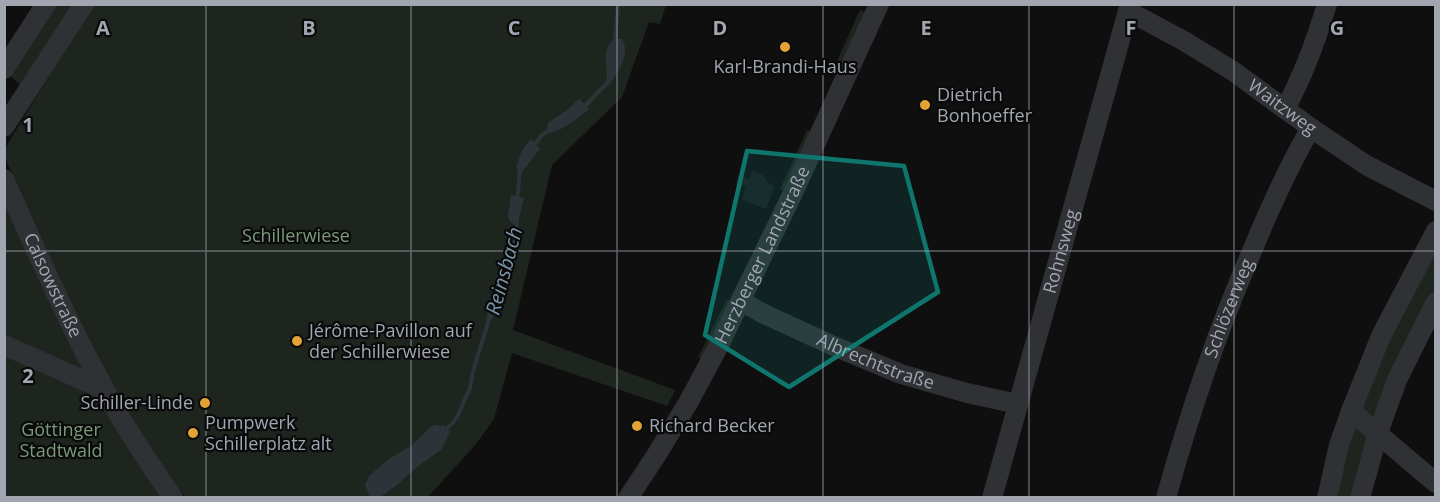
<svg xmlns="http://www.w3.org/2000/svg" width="1440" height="502" font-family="'Open Sans',sans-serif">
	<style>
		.built { fill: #1b1b1d }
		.green { fill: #1e241e }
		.water { fill: #2c343a }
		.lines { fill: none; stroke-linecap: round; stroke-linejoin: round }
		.stream { stroke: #2c343a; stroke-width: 4 }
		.minor { stroke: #303135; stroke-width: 20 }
		.marked { fill: #0f766e; fill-opacity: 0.2; stroke: #0f766e; stroke-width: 4.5; stroke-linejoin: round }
		.grid { fill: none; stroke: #a1a6b0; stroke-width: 1.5; stroke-opacity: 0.55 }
		.poi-dot { fill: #e4a134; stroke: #0a0a0b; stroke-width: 2 }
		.labels { text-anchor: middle; stroke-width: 4.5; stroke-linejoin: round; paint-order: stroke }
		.poi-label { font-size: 18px; fill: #a1a6b0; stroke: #0a0a0b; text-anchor: start }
		.street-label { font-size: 18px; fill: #a1a6b0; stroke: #0a0a0b }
		.park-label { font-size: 18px; fill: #799a7a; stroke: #0a0a0b }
		.water-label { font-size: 20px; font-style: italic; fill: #7995aa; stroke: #0a0a0b }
		.grid-label { font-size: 20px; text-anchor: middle; font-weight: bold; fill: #a1a6b0; stroke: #0a0a0b; stroke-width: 4.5; stroke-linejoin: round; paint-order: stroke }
	</style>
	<rect width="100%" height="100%" fill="#0f0f10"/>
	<!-- built -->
	<polygon class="built" points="753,171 763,175 767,182 775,186 766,209 742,200 746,187 735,183 738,175 749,179"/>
	<!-- green -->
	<g class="green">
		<polygon points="49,5 78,5 27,84 19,84 6,72"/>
		<polygon points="92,5 666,5 660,24 649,22 622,97 552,165 513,330 675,390 667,406 512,353 494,419 476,444 428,497 185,497 155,456 96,358 7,162 4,150"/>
		<polygon points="860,10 865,12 837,74 832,72"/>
		<polygon points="807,130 812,133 786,191 780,189"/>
		<polygon points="4,192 162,497 5,497"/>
		<path d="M 1435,244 L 1435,289 L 1413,332 L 1374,416 C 1364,413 1360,406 1361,396 Z"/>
		<polygon points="727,299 732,302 703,359 698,357"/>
		<polygon points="1354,426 1369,438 1355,497 1333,498"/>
	</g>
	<!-- water -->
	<g class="water">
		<path d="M 615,39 L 622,39 C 631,54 618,71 610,84 L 607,81 C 608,66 600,48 615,39 Z"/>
		<path d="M 579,99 L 586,105 L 589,109 C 579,118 561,132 548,133 L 547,129 L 548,123 L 567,110 Z"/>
		<path d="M 531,139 L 540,149 L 522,172 L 516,169 C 519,158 522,147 531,139 Z"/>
		<polygon points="511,195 524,198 517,225 510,222 508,216"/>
		<polygon points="501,270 508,274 501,291 497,310 487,328 485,327 489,303 494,292 495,279"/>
		<polygon points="433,425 437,425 441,427 443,425 450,431 444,445 441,450 417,467 397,485 380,497 370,497 365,485 369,476 390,458 411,446"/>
	</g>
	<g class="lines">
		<!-- stream -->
		<g class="stream">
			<polyline points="615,42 618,4"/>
			<polyline points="584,107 608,82 608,79"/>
			<polyline points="533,147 542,135 551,129"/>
			<polyline points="517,201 520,171 522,167"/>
			<path d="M 504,276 C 511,256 517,243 517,220"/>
			<polyline points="444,430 452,424 458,415 470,388 473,371 488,323"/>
		</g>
		<!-- minor -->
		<g class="minor">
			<path id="s1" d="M 1128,11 L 1184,41 L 1233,71 L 1311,128 L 1366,165 L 1436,201"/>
			<polyline points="4,69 46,4"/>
			<path d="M 1285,109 C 1303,76 1316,41 1327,4"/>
			<polyline points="4,127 84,4"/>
			<path id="s2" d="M 4,179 C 40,258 74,338 118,413 C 135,443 154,470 173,498"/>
			<path id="s3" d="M 741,301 L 764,314 L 836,347 L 901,374 L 967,393 L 1018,404"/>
			<polyline points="4,345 105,390"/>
			<polyline points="1351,411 1436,483"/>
			<path id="s4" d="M 628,498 L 657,454 L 688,403 L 717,349 L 791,197 L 879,4"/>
			<path id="s5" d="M 992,498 L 1130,4"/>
			<path id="s6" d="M 1166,498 C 1189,415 1216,334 1250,256 C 1268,212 1287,169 1311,128"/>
			<polyline points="1327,498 1339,445 1351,411 1381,336 1436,231"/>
			<polyline points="1360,498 1378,433 1397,380 1436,302"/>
		</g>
	</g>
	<!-- marked area -->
	<path class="marked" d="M 747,151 L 904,166 L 938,292 L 789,387 L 705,335 Z"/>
	<!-- grid -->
	<path class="grid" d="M 206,4 L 206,498M 411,4 L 411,498M 617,4 L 617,498M 823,4 L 823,498M 1029,4 L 1029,498M 1234,4 L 1234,498M 4,251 L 1436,251"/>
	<!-- markers -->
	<g class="poi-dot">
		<circle cx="785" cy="47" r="6"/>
		<circle cx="925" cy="105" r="6"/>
		<circle cx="297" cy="341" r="6"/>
		<circle cx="205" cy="403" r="6"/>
		<circle cx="637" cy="426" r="6"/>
		<circle cx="193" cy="433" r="6"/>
	</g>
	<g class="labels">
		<!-- poi labels -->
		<g class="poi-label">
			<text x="785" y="73" text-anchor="middle">Karl-Brandi-Haus</text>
			<text x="937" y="101">Dietrich<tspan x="937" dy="21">Bonhoeffer</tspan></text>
			<text x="309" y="337">Jérôme-Pavillon auf<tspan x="309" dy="21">der Schillerwiese</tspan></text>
			<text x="193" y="409" text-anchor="end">Schiller-Linde</text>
			<text x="205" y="429">Pumpwerk<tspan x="205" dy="21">Schillerplatz alt</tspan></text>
			<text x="649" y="432">Richard Becker</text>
		</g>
		<!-- street labels -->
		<g class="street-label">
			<text dy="6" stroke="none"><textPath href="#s1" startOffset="182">Waitzweg</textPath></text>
			<text dy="6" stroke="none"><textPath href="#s5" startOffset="256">Rohnsweg</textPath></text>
			<text dy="6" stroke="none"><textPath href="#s4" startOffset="278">Herzberger Landstraße</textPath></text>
			<text dy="6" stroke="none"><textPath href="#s2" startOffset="117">Calsowstraße</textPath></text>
			<text dy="6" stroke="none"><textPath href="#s6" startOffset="200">Schlözerweg</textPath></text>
			<text dy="6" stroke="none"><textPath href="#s3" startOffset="148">Albrechtstraße</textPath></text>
		</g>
		<!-- park labels -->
		<g class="park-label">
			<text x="296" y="242">Schillerwiese</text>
			<text x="61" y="436">Göttinger<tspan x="61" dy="21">Stadtwald</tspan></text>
		</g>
		<!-- water labels -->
		<g class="water-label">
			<text transform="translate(504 271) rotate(-75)" y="7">Reinsbach</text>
		</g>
	</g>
	<g class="grid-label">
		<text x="103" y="35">A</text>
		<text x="309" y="35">B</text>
		<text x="514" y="35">C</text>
		<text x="720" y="35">D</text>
		<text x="926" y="35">E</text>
		<text x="1131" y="35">F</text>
		<text x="1337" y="35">G</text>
		<text x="28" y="132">1</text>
		<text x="28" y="383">2</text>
	</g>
	<!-- border -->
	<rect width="1440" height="502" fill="none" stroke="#a1a6b0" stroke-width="12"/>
</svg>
